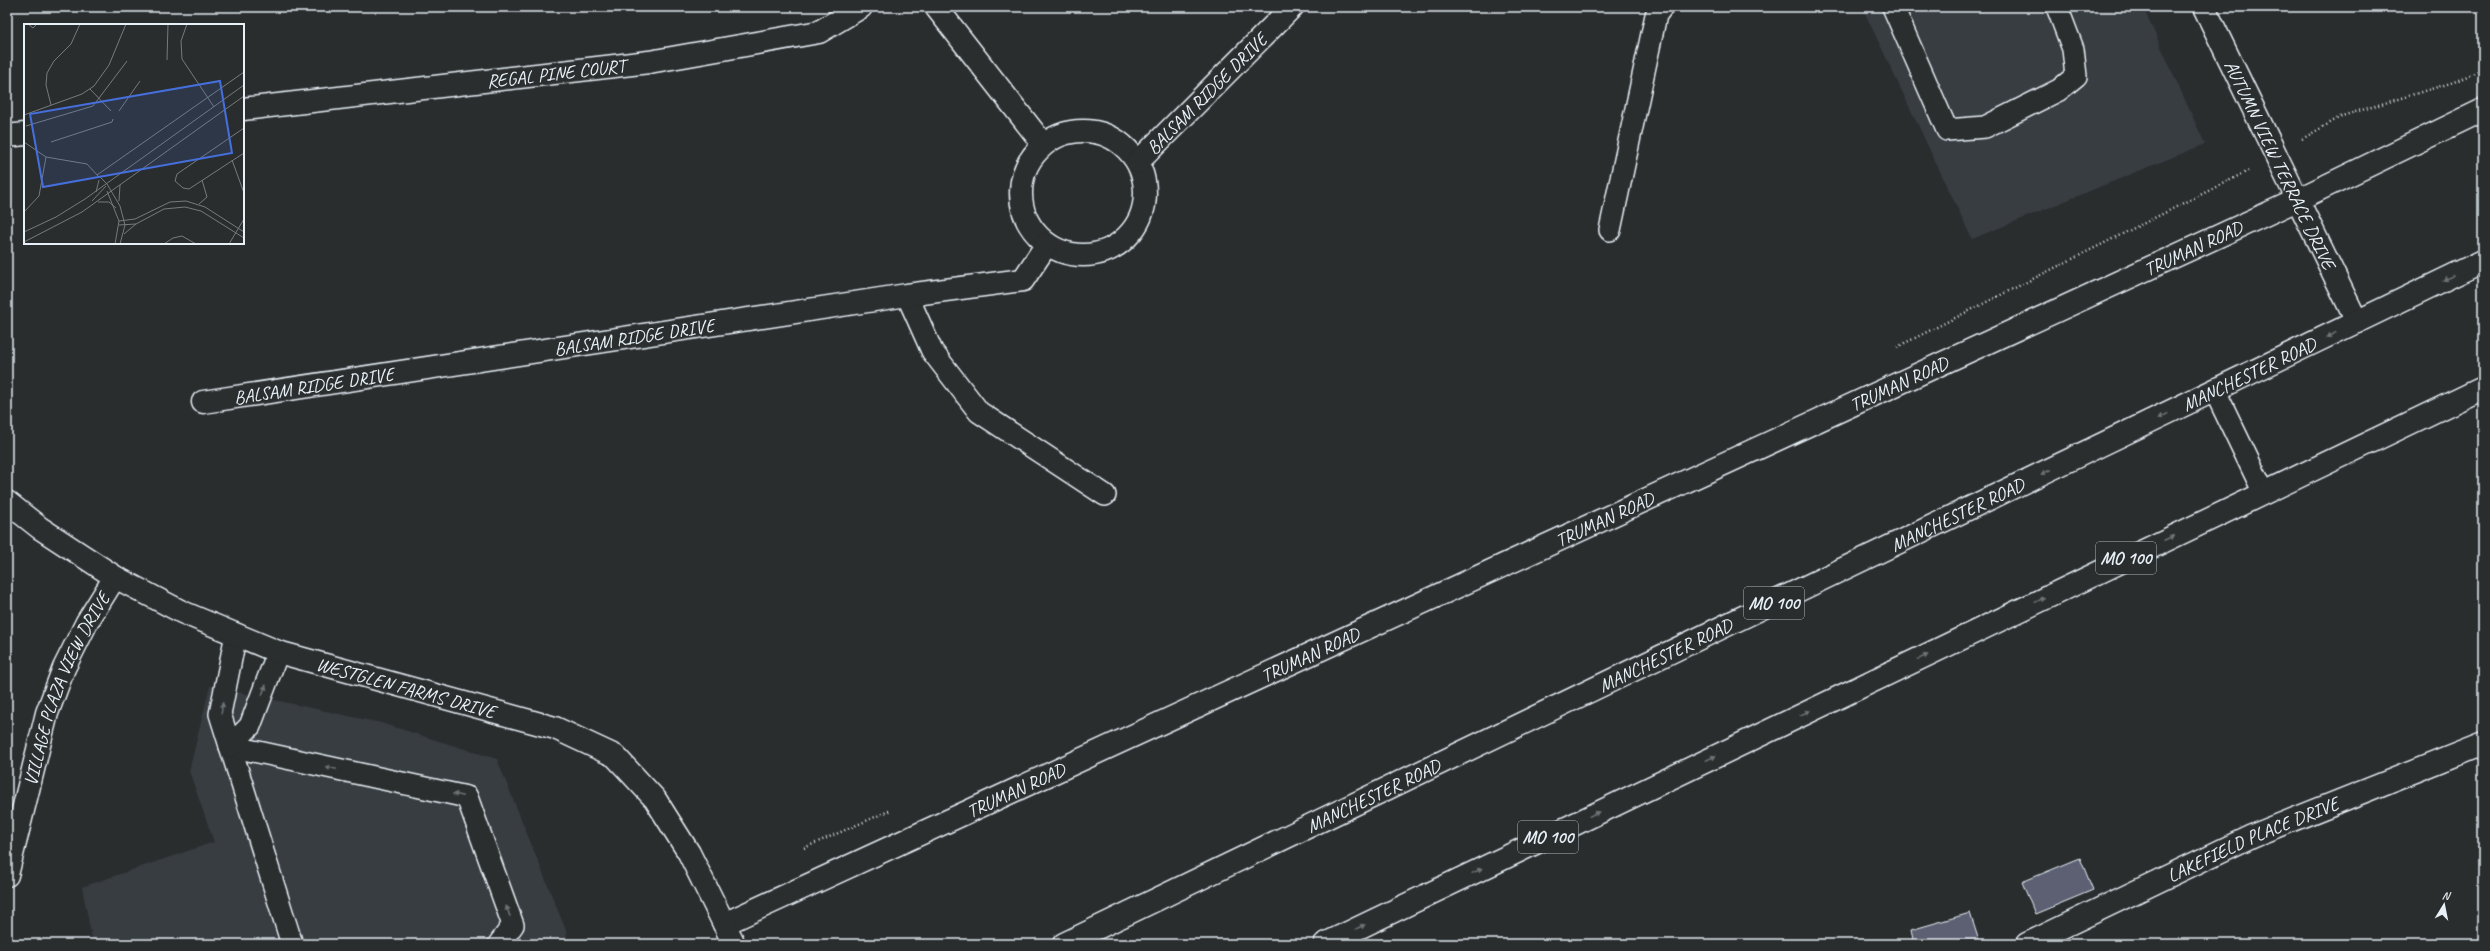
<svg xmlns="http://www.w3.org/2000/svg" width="2490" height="951" font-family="Caveat,sans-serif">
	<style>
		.built { fill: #393c42 }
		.building { fill: #5b6072; stroke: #e8f1f8 }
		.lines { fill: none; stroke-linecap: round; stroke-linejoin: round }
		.service-casing { stroke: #e8f1f8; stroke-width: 24 }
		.minor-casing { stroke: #e8f1f8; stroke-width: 25 }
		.tertiary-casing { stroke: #e8f1f8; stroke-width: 25 }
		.trunk-casing { stroke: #e8f1f8; stroke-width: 25 }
		.path { stroke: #e8f1f8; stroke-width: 2.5; stroke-dasharray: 1 3; stroke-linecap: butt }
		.service { stroke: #2a2d2e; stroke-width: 21 }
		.minor { stroke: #2a2d2e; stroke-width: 22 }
		.tertiary { stroke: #2a2d2e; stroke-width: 22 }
		.trunk { stroke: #2a2d2e; stroke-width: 22 }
		.oneway { fill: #6c7275 }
		.labels { text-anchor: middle; stroke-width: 3.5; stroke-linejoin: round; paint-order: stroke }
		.shield { fill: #2a2d2e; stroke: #afb6bb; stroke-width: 1 }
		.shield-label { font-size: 18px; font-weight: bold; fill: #e8f1f8 }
		.street-label { font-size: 19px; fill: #e8f1f8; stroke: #2a2d2e }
		.inset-road { fill: none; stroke: #767b7f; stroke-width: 1 }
		.view { fill: #466fde; fill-opacity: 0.15; stroke: #466fde; stroke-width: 2 }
		.inset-edge { fill: none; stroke: #e8f1f8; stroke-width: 2 }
	</style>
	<rect width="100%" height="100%" fill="#2a2d2e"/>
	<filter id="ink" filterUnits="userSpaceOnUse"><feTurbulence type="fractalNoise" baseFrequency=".025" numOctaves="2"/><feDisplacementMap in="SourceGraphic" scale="8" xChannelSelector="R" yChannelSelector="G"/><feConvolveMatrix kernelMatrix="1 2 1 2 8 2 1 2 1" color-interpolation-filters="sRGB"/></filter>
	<g filter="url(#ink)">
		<!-- built -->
		<g class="built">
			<polygon points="1862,7 2143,7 2205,144 1972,239"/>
			<polygon points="210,686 381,723 497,759 567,933 566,944 93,944 82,887 214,842 189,771"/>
		</g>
		<!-- building -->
		<g class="building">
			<polygon points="2080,858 2093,890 2035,914 2022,882"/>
			<polygon points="1970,913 1980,944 1914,944 1911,930"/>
		</g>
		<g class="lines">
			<defs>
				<g id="service">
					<polyline points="1893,7 1947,130 1985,127 2059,90 2076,76 2073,49 2057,7"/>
					<polyline points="1610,230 1656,15 1662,7"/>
					<polyline points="907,295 932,351 979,412 1105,495"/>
					<polyline points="2215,391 2264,493"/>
					<polyline points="236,634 220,714 292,944"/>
					<polyline points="230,746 467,797 513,925 499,944"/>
					<polyline points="230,746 250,726 278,652"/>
				</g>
				<g id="minor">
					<polyline points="936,7 1043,144"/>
					<path id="s1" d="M 2204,7 L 2357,322"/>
					<path id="s2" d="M 243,109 L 649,62 L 819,32 L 861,7"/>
					<circle cx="1083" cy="193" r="62"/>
					<polyline points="7,136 25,134"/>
					<path id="s3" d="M 1138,162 L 1292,7"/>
					<path id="s4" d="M 203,402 L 907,295 L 1023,280 L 1047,244"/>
					<path id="s5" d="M 7,875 L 47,713 L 64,668 L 87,622 L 115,577"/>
					<path id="s6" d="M 724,924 L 2297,200 L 2483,110"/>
					<path id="s7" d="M 2027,944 L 2252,836 L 2483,744"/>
				</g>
				<g id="tertiary">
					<path id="s8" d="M 7,502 L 40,528 L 115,577 L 182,612 L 278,652 L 555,728 L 615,756 L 655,799 L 689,853 L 734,944"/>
				</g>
				<g id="trunk">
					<path id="s9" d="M 1064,944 L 2483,261"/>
					<polyline points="1325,944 2483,388"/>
				</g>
			</defs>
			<!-- service casing -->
			<use href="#service" class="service-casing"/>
			<!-- minor casing -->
			<use href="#minor" class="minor-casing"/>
			<!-- tertiary casing -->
			<use href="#tertiary" class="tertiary-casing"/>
			<!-- trunk casing -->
			<use href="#trunk" class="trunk-casing"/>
			<!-- path -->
			<g class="path">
				<polyline points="2302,139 2342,116 2454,82 2483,69"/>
				<polyline points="1897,347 2248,171"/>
				<polyline points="804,848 891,810"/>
			</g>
			<!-- service -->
			<use href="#service" class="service"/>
			<!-- minor -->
			<use href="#minor" class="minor"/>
			<!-- tertiary -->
			<use href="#tertiary" class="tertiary"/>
			<!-- trunk -->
			<use href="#trunk" class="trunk"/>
		</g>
		<!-- one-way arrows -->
		<defs><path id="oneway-solid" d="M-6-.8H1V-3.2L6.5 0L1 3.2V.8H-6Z"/></defs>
		<g class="oneway">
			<use href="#oneway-solid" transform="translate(2448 278) rotate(154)"/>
			<use href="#oneway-solid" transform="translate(2331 335) rotate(154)"/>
			<use href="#oneway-solid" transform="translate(2163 416) rotate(154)"/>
			<use href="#oneway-solid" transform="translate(2046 472) rotate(154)"/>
			<use href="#oneway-solid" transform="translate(2169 538) rotate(-25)"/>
			<use href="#oneway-solid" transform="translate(2040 600) rotate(-26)"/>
			<use href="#oneway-solid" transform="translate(1923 657) rotate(-26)"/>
			<use href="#oneway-solid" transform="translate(264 690) rotate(-69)"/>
			<use href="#oneway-solid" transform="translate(222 708) rotate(-82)"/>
			<use href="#oneway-solid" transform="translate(1805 713) rotate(-26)"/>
			<use href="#oneway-solid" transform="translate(1711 758) rotate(-26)"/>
			<use href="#oneway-solid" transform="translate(331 768) rotate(-168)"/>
			<use href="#oneway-solid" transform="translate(458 795) rotate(-168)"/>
			<use href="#oneway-solid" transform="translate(1594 814) rotate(-26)"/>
			<use href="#oneway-solid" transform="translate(1477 871) rotate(-26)"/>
			<use href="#oneway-solid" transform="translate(508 911) rotate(-110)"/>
			<use href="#oneway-solid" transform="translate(1360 927) rotate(-26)"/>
		</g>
	</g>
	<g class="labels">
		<!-- shield labels -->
		<g class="shield">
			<rect x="2096" y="542" width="60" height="32" rx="3"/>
			<rect x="1744" y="587" width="60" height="32" rx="3"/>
			<rect x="1518" y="821" width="60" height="32" rx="3"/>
		</g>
		<g class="shield-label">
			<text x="2126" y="564">MO 100</text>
			<text x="1774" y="609">MO 100</text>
			<text x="1548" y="843">MO 100</text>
		</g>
		<!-- street labels -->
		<g class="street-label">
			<text dy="7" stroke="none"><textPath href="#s2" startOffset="315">REGAL PINE COURT</textPath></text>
			<text dy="7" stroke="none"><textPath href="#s3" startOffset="97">BALSAM RIDGE DRIVE</textPath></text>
			<text dy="7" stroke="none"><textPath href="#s1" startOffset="175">AUTUMN VIEW TERRACE DRIVE</textPath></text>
			<text dy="7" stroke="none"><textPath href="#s6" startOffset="1617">TRUMAN ROAD</textPath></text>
			<text dy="7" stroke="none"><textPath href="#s4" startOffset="436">BALSAM RIDGE DRIVE</textPath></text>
			<text dy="7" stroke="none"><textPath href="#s9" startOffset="1315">MANCHESTER ROAD</textPath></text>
			<text dy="7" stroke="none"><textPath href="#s6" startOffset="1293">TRUMAN ROAD</textPath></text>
			<text dy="7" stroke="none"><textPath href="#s4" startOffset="112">BALSAM RIDGE DRIVE</textPath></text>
			<text dy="7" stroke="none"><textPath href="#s9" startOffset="991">MANCHESTER ROAD</textPath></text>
			<text dy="7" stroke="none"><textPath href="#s6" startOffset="969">TRUMAN ROAD</textPath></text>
			<text dy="7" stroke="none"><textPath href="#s6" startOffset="645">TRUMAN ROAD</textPath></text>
			<text dy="7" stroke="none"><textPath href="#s9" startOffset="667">MANCHESTER ROAD</textPath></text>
			<text dy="7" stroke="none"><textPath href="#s8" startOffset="444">WESTGLEN FARMS DRIVE</textPath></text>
			<text dy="7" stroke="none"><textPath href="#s5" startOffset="196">VILLAGE PLAZA VIEW DRIVE</textPath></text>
			<text dy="7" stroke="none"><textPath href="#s6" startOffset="321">TRUMAN ROAD</textPath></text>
			<text dy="7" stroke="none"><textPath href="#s9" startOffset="343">MANCHESTER ROAD</textPath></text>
			<text dy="7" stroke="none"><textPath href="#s7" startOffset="249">LAKEFIELD PLACE DRIVE</textPath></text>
		</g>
	</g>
	<!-- overview -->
	<g transform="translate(24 24)">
		<rect width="220" height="220" fill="#2a2d2e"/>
		<path class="inset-road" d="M 4,0 L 9,4 L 13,0M 163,0 L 157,17 L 158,35 L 190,83M 143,36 L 144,0M 66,65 L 87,87M 27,81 L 22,61 L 23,49 L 30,37 L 47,20 L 56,0M 95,87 L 116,57M 0,91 L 58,70 L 70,62 L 85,41 L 102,0M 2,102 L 69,82 L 103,37M 220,104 L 153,150 L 151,157 L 159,164 L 165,165 L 220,129M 0,118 L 22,133 L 63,140 L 75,153M 27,118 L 88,98 L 89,95M 208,136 L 220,169M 73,151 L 220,48M 75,152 L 83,160 L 96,182 L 101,201 L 96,220M 83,167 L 95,197 L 91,220M 72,168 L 75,156M 68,177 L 82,162M 95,177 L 96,161M 74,178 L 85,178 L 92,184M 175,180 L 183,173 L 178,156M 0,188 L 15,172 L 22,133M 95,197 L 111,195 L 146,178 L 162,177 L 181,183 L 220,208M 95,201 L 112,200 L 140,185 L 161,183 L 177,187 L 220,214M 0,208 L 32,193 L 61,175 L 220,61M 100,210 L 112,200M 0,218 L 58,188 L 220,72M 140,220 L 149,214 L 158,212 L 172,220M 205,220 L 220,195"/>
		<path class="view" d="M 196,57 L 208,129 L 19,163 L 6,90 Z"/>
		<rect width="220" height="220" class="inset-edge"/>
	</g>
	<!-- margin -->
	<rect width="2490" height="951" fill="none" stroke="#2a2d2e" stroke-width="24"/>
	<rect x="12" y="12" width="2466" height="927" fill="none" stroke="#e8f1f8" stroke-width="1.5" filter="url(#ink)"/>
	<!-- north arrow -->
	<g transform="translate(2444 905) rotate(10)" stroke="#2a2d2e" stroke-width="3" paint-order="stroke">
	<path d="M0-3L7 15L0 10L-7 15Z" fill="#e8f1f8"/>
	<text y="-6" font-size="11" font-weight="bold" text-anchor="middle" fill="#e8f1f8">N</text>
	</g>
</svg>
